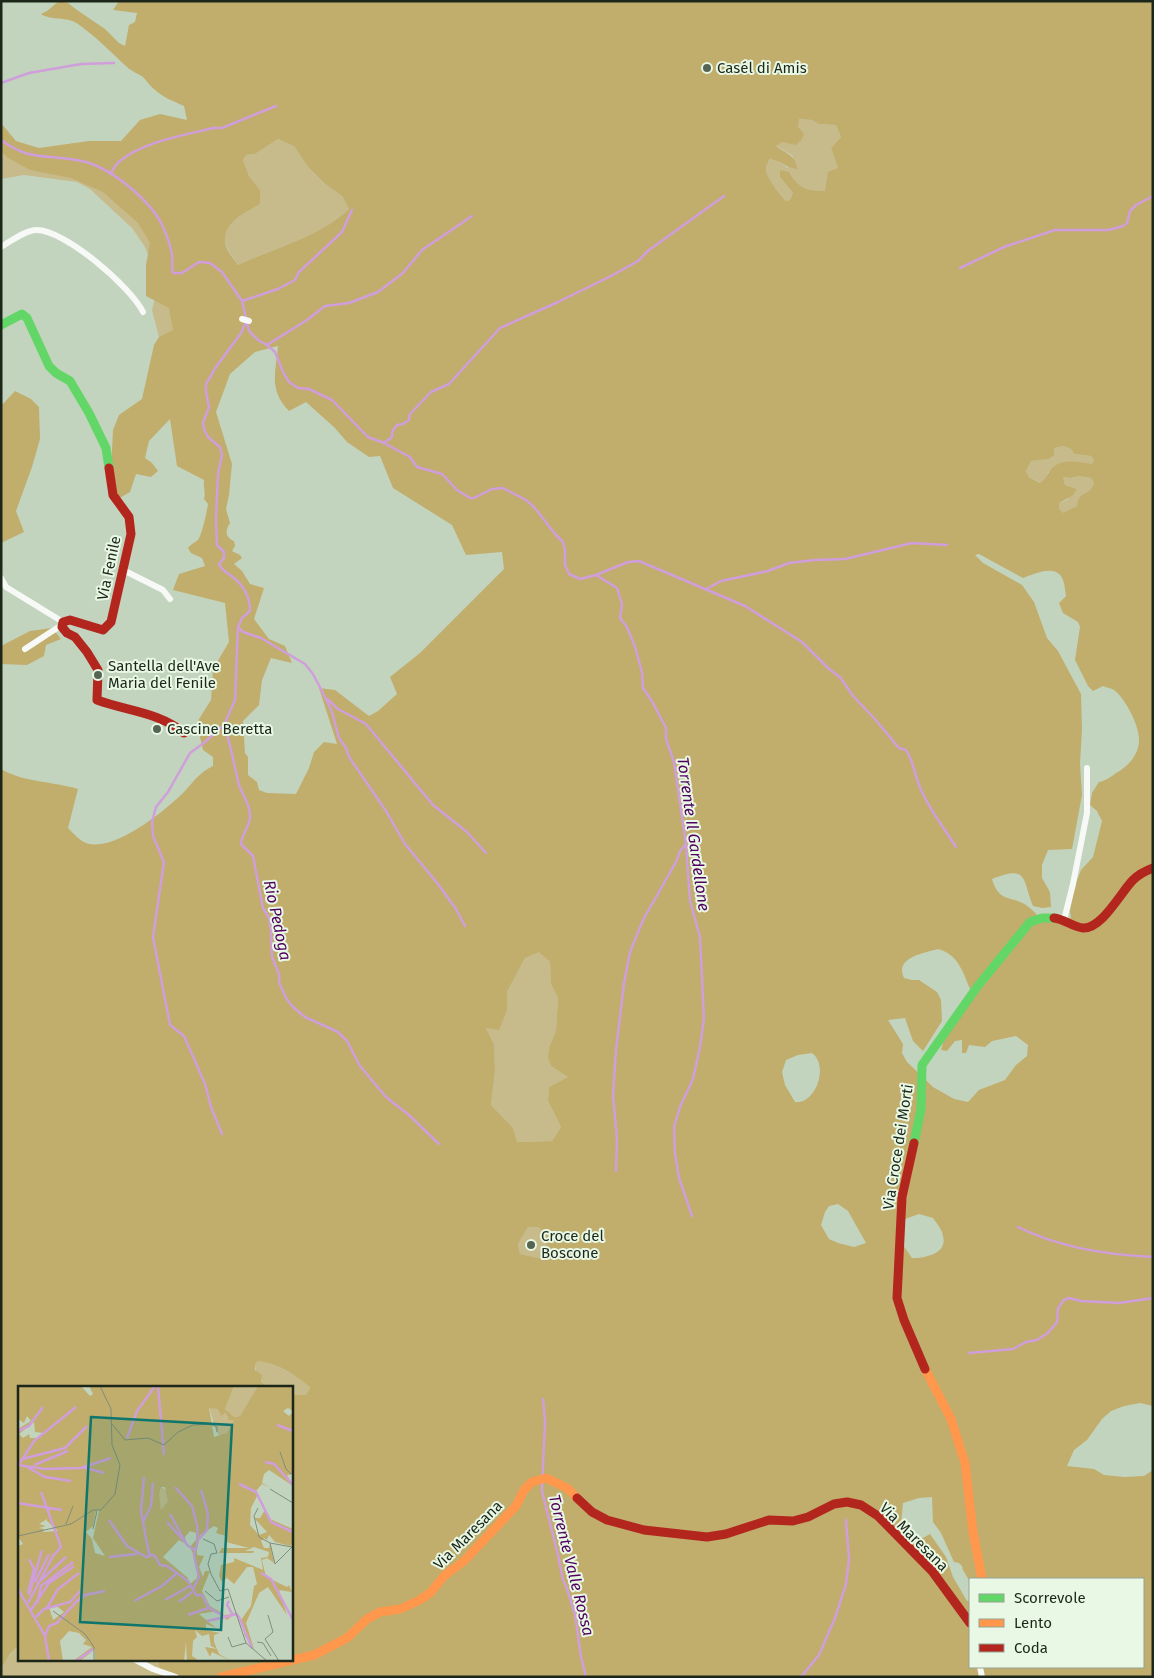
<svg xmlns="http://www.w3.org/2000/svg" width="1154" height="1678" viewBox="0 0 1154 1678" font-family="'Fira Sans',sans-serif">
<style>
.green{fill:#c8bb8b}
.forest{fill:#c1ad6c;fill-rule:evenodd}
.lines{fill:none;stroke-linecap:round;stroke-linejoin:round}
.stream{stroke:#d09edb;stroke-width:2.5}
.street{stroke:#f6f9f5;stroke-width:6}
.fast{stroke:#63d668;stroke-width:9}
.slow{stroke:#ff974d;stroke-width:9}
.jam{stroke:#b3261e;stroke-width:9}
.poi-dot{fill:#566453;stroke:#e8f8e5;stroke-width:2}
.labels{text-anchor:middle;stroke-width:4;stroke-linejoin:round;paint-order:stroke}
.poi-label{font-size:15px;fill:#1c2719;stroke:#e8f8e5;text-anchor:start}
.street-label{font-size:15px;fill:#1c2719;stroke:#e8f8e5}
.water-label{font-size:16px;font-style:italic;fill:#51015f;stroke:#e8f8e5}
.inset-river{fill:none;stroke:#d09edb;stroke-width:2.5}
.inset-road{fill:none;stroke:#808f7c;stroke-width:1}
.view{fill:#0f766e;fill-opacity:0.15;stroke:#0f766e;stroke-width:2.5}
.inset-edge{fill:none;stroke:#1c2719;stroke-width:2.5}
</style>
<rect width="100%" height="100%" fill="#c3d4be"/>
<path class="green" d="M798,119L812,120L819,124L836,125L841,137L831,148L838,168L825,191C806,191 799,188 789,172L780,177L793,193L790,200L786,201C780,195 767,178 766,170C766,166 768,162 771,159H775L788,168L793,156L776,146L798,127Z
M1,136L15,146L98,164L201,295L161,345L152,310L157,290L151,262L145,247L132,228L90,189L77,182L24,175L1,179Z
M278,139L294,146L308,167L324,183L342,196L349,209C319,237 275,248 238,265C234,258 228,252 226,244C219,224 246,212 260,204V190L249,176L243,160L246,155L255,154Z
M1064,446L1071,449L1074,454L1091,456L1094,460L1092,465L1048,472L1046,479L1041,483L1029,477L1026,471L1031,461L1049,459L1054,448Z
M1079,476L1091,478L1094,483C1089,498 1079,488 1077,506L1063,514L1059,509V503L1067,500L1077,489L1065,485L1063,477L1070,478Z
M539,951L550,962L551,984L558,998L556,1031L550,1045L551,1066L568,1077L549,1087L548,1101L561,1127L552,1141L517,1142L513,1128L491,1105L495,1071L494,1044L486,1028L507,1010V992L525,958Z
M528,1227H539L543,1231L549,1252L543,1259L520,1254L518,1244Z
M258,1361C279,1364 293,1374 310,1386L306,1395H291V1387H267C261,1381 256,1374 255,1365Z
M19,1645V1659H158L161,1677H1C1,1664 10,1654 19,1645Z"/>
<path class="forest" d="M59,1L68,3L77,10L105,29L119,43L125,46L129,25L135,22L137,13L113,10L119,1H1153V1406L1140,1403L1124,1406L1111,1411L1102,1419L1087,1440L1074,1450L1067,1466L1094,1469L1104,1475L1124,1477L1144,1476L1153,1470V1677H161L158,1659H291V1395H306L310,1387C294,1374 279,1364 258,1361L255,1365V1370L262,1375L261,1381L267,1387H19V1645L10,1654L1,1669V769C25,783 52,781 78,789L68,828C74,834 79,840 86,843C114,853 166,810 185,791C194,781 200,772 213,766V757L203,750L198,729L199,719L211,700L213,669L229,642L225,603L173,590L179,574L205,566L202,558L191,553L188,548C191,544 194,543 198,540C202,535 207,511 208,504L204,499C206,493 203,487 204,480L177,466L170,419L149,441L145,458L152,463L158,471L151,477L136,474L130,492L118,499L111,472L113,430L119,415L142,399L154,345L159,337L173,330L169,308L146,296V265L150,243L138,223L103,192L71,178L30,170L8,158L1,151V123L16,141L39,148L89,141H121L140,120L160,114L187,120L184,106C173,101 162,97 154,89C150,86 147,81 143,77C138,73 132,72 127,67C111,52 96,37 78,24C67,16 51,21 41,14L47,11ZM799,119L812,120L819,124L836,125L841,137L831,148L838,168L828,172L825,191C806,191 799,188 789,172L780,170V177L793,193L790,200L786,201C780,195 767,178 766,170C766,166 768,162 770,159C780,160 786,168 797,169C796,155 786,154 776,146L782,142L796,145L802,139L804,134L798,127ZM278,139L294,146L308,167L324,183L342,196L349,209C319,237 275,248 238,265C233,258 225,249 225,240C224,222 246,212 260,204V190L249,176L243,160L246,155L255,154ZM278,346C276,372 268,389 289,411L306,402L335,428L347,442L369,457L380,456L393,488L452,525L466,555L502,552L504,569L420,653L390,677L397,694L378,711L369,716L335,690L319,688L337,744L324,742L314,752L309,768L296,794L267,793L259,790L257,782L248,775V757L245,753L243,721L259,705L262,680L271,658L292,663L285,646L269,639L254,619L264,588L250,584L242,571L234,564L242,558L240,555L232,551L235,546L234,541C225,537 225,531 230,523L226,509L229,495L232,464L216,412L230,374L255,352ZM1064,446L1071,449L1074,454L1091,456L1094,460L1092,464C1078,462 1059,457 1050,471C1046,476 1046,479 1040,483L1029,477L1026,471L1031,461L1049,459L1054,455V448ZM1079,476L1091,478L1094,483C1089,498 1079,488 1077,506L1063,513L1059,509V503L1072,496L1077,489L1065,485L1063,477L1070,478ZM979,554L1023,578C1034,574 1057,563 1063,580C1065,585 1065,591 1066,596L1059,603L1063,613L1078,622L1080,627L1075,660L1088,686L1093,691L1103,686C1107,688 1111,688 1114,690C1125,698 1139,725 1139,739C1140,753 1128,767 1116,773C1111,777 1105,781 1099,782L1092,793L1090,805L1097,811L1102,821L1093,857L1081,870L1075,885L1070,911L1071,918L1052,919L1044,922C1038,916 1032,909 1026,905C1010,895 999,903 992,879C1028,865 1022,878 1033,906L1042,908L1051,907L1050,892L1042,878V865L1048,850L1072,849L1082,795L1080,764L1082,729L1081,694L1058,651L1047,638L1034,602L1022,585L983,563L975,555ZM938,949C960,955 963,974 972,993L944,1039L941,1050L947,1051L955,1041L962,1040V1053H966L969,1045L985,1047L992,1041L1016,1036L1028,1045L1027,1056L1016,1065L1005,1080L979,1090L968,1102L954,1099L933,1087L907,1062L902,1053L903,1044L888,1020L905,1018L913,1041L923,1051L942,1021L941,1000L937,992L919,980H912L904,978C894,957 925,953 938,949ZM539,952L550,962L551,984L558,998L556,1031L550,1045L548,1057L551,1066L568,1077L549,1087L548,1101L561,1127L552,1141L517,1142L513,1128L491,1105L495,1071L494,1044L486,1028L499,1030L507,1010V992L525,958ZM812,1053C827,1064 819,1094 803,1101C802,1102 796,1102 795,1102L785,1085L782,1072L786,1060L798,1055ZM838,1204L848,1211L866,1243L854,1247L838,1243L829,1239L821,1225L825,1212L829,1206ZM919,1214L933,1218C937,1224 942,1229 943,1236C948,1254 924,1258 912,1258L903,1245L905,1219ZM528,1227H539L542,1231L549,1252L543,1259L520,1254L518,1244ZM932,1497L933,1522L941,1533L954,1562L959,1563L962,1566L963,1570L970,1582V1579H1143V1667H970V1601H967L953,1577L946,1557L930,1534L921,1539L901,1524L903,1503L919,1498Z
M15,391L31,399L39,407L40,439L32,467L16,511L24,532L1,543V406Z
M52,628L61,639L46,645L44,656L27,665L1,664V646L30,631Z"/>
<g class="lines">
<path class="stream" d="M1,83L29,73L81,64L114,63
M1,140C27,159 40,155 69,159C76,160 85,161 92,164C117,173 154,204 164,229C167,237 171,246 172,255C173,261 171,267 173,273H182L199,262L210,263L222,272L242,301L249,331L258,340L267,345L275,352L283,372L289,382L298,388L309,389L332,400L368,437L384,443L410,457L417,467L442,474L457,490L470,498H474L492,489L503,488L526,500L534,507L556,535L563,542L565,550V565L569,574L580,579L596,575L617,588L622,604L620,618L627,627L635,647L642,672L643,688L653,703L666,728V739L674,762L686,844L690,901L700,937L704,1018L700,1047L693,1079L680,1107L674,1127L675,1153L679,1178L692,1216
M110,174C113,170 115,165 119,162C141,142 185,135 213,128H222L276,106
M960,268L1004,247L1055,230H1109L1123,226L1127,223L1130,211L1136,205L1153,196
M242,301L278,289L295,280L299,272L342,232L352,210
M246,322L241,333L216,367L206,384V392L209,407L203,423L204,429L208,437L220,447L222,455L218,474L216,519L217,545L224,552V558L219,564C222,572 229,573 234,578C245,587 250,597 250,611L242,618L238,627L235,700L224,725C231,745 234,765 239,785C243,796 251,806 250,818C249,827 242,834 241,844L253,856L263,908L269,918L271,930L272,957L279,974V982L286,998L292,1006L305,1017L338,1032L347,1041L360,1066L386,1097L409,1115L439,1144
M267,345L307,320L325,306L349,303L378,292L403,273L422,250L472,216
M384,443L392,437V432L397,425L403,424L409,420L410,414L431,392L449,384L500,328L558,302L611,276L638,261L649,250L724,196
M596,575L628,562L639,561L745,606L802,642L829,669L840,677L853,696L874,718L899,748L906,750C914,762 915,777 921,790C930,810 944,828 956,847
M708,588L721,581L768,571L789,563L815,560L845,559L912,543L947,545
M238,627L243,632L261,638L305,664L313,674L325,697L332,712L339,738L346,748L349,757L386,811L405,844L438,884L456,909L465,926
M327,699L338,709L366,724L433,805L467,832L486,853
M222,1134L211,1107L205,1084L184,1036L170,1025L153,937L164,862L153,836L152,822L156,807L168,792L190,753L205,742L224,725
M616,1171L617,1138L613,1096L616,1050L624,983L630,952L643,920L676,862L680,851L686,844
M1018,1227C1058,1247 1108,1255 1153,1257
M969,1353L1013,1349L1026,1342L1037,1340L1048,1333L1057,1322L1058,1308L1064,1300L1069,1298L1081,1301L1119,1303L1153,1298
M543,1399L545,1421L542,1491L558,1555L563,1580L566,1586L575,1614L581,1657L586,1677
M801,1677L819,1655L835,1618L846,1584L849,1559L846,1520"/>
<path class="street" d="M1,247C11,241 24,231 36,230C64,229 131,287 143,312
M242,319L249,321
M123,570L163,590L170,599
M1,578L6,587L63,622
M25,649L57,628L62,627
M1064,920L1073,884L1087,813V768
M134,1659L153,1669L176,1677
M980,1667L982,1677"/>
<path class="fast" d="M1,325L22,314L27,318L49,366L56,373L70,381L89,413L106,448L109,468
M914,1143L921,1109L922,1065L977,987L1030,922L1042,918H1054"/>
<path class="slow" d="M925,1369L951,1419L965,1463L973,1532L982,1579
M221,1677L314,1655L347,1638L367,1619L380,1612L400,1609L420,1600L431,1592L444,1576L464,1561L516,1506L524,1490L532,1482L546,1478L567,1488L577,1498"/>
<path class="jam" d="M109,468L113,495L129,517L131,534L111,622L103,630L70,620L63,622L62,627L67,633L75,637L87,652L98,670L97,700C127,711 159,712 184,733
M1054,918C1064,919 1073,927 1083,928C1102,929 1121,892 1133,880C1139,874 1145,871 1153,868
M914,1143L902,1197L897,1298L904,1320L925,1369
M577,1498L592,1512L607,1520L644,1530L707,1537L726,1534L769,1520L793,1521L808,1517L834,1504L847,1502L861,1505L878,1516L932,1571L970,1623"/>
</g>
<g class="poi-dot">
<circle cx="707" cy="68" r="5"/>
<circle cx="98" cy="675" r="5"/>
<circle cx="157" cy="729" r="5"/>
<circle cx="531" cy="1245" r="5"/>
</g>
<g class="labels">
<g class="poi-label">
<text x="717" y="73">Casél di Amis</text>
<text x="108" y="671">Santella dell'Ave<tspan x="108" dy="17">Maria del Fenile</tspan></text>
<text x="167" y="734">Cascine Beretta</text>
<text x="541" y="1241">Croce del<tspan x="541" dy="17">Boscone</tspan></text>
</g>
<g class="street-label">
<text transform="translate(109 568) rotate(-78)" y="5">Via Fenile</text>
<text transform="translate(898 1147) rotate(-81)" y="5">Via Croce dei Morti</text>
<text transform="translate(468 1535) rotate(-45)" y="5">Via Maresana</text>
<text transform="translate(914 1537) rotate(45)" y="5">Via Maresana</text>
</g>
<g class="water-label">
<text transform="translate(694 834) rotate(82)" y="6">Torrente Il Gardellone</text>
<text transform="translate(278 920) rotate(78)" y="6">Rio Pedoga</text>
<text transform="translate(572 1565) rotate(76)" y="6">Torrente Valle Rossa</text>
</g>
</g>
<g transform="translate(18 1386)">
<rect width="275" height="275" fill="#c3d4be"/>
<path d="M216,0H240L222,30L215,31L207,23ZM191,21L200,23L216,34L209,47L202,50L198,45ZM143,101L150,105V115L143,124L140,108Z" fill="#c8bb8b"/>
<path d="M0,0H63L72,10L75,8L71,0H216L207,23L216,31L222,30L240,0H275V25L270,22L265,25L271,30L275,26V88L269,89L275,100L251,84L246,88L244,97L253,102L244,98L238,105L252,133L275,143V157L272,160L257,156L251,149L249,154L246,152L243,155L246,162H251L252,158L256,177L249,172L244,174L248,191L269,201L271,199L274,206L261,204L269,229L250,201L241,207L228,237L236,263L227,250L223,234L233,220L236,200L239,198L235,181H229L216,198L209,192L204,196L201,190L203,179L216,176V172L245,184L243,172L250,171L251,166L236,161L227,165H236L235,167H201L204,162H231L208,156V150L198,147L200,142L196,140L182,149L179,164V169L186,170L181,181L185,191L187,185H192L184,205L192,220L207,229L216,228L209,234L199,225L181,228L198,242L188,238V244L202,247L196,249V256L201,268L213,275L194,266L192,271L187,261L199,263L193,260L191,248L184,250L177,244L179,251L175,255L174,270L179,273L175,275H169L168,256L166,275H77V263L62,275H55L74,261L65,258L68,254L61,247L51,245L42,255L45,275H0V160L5,158L0,151V43L13,35L9,30L6,37L0,33ZM191,22L200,23L203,30L207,27L211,32L209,34H216L209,47L196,51ZM16,36L17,46L25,47L20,52H12L11,48L5,52L1,48ZM147,101L150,115L143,124L141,108L143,101ZM239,110L247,124L242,132H236L249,146L241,149L232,139L233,122ZM81,124L75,152L87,170L77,167L74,153L68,146L75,140L78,125ZM29,133V135L40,145L25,146L26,143L21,142L28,140L21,138ZM172,145L178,147V154L172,161L179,177V192L171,199L170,192L145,171L161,154L168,158L167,151ZM31,221H40L46,226L35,234Z" fill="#c1ad6c" fill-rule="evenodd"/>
<path class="inset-river" d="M140,0L146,69M259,39L275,45M0,45L11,40L25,21M109,52L119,25L137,0M4,73L47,62L69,40M247,76L256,78L275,99M1,78L16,55L58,21M0,79L27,83L63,82L93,72M16,79L50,65M9,81L27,91L53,95M64,81L86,87M126,91L123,125L131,168L137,170L142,179L149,180L170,195L178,209H184L191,222L208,231L218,228L221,231L234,262M221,98L238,106L253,136L275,146M157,101L174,120L179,139L180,154L176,169L181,191L175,203M0,117L44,124M152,128L169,159L178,165M91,134L109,160L128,171L133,170M125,136L133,120L135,97M149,136L167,156M181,153L189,144L190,128L183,104M91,171L119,168M243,187L253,193L275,234M17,196L31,168M19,198L48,171M0,203L27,250L31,275M10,207L16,183L11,173M11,209L24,164M147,214L172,200M116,215L144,200L158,188M211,215L209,219L215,229M161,216L174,206M10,217L35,170L43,161L23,106M19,218L23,200L55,176M29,222L40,203L61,187M13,224L31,197L56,180M170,229L190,222M18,231L26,223L52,216L62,205M189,235L208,231M27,250L31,240L39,237L58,216L67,209L87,205M58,275L75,263"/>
<path class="inset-road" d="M94,38L107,54L130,52L146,59L160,46L175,39L192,38L199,41V46M262,66L268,83L273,88L275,86M252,103L275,117M240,122L236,130L241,151L252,157L257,178L274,161M48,138L55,120M75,143L79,125M0,150L53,138L75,124H83L97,108L102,79L94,59L93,23L82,0M185,153L196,158L199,167L193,168L190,178L193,188L202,205L210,203L228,257L249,275M252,157L274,161M187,205L199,215L211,211M35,225L67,248L76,261V275M250,229L255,246L247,253L261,275M210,251L214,261L228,257M239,256L245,257L253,270"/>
<path class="view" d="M73,31L214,39L203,244L62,236Z"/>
<rect width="275" height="275" class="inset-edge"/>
</g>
<rect width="1154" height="1678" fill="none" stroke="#1c2719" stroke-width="5"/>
<rect x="969" y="1578" width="175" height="90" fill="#e8f8e5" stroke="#96a493"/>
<rect x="979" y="1594" width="25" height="8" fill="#63d668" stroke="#96a493"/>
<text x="1014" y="1603" font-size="15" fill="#1c2719">Scorrevole</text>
<rect x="979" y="1619" width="25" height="8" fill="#ff974d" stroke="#96a493"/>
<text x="1014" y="1628" font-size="15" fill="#1c2719">Lento</text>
<rect x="979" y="1644" width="25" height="8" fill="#b3261e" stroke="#96a493"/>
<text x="1014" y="1653" font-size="15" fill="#1c2719">Coda</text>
</svg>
